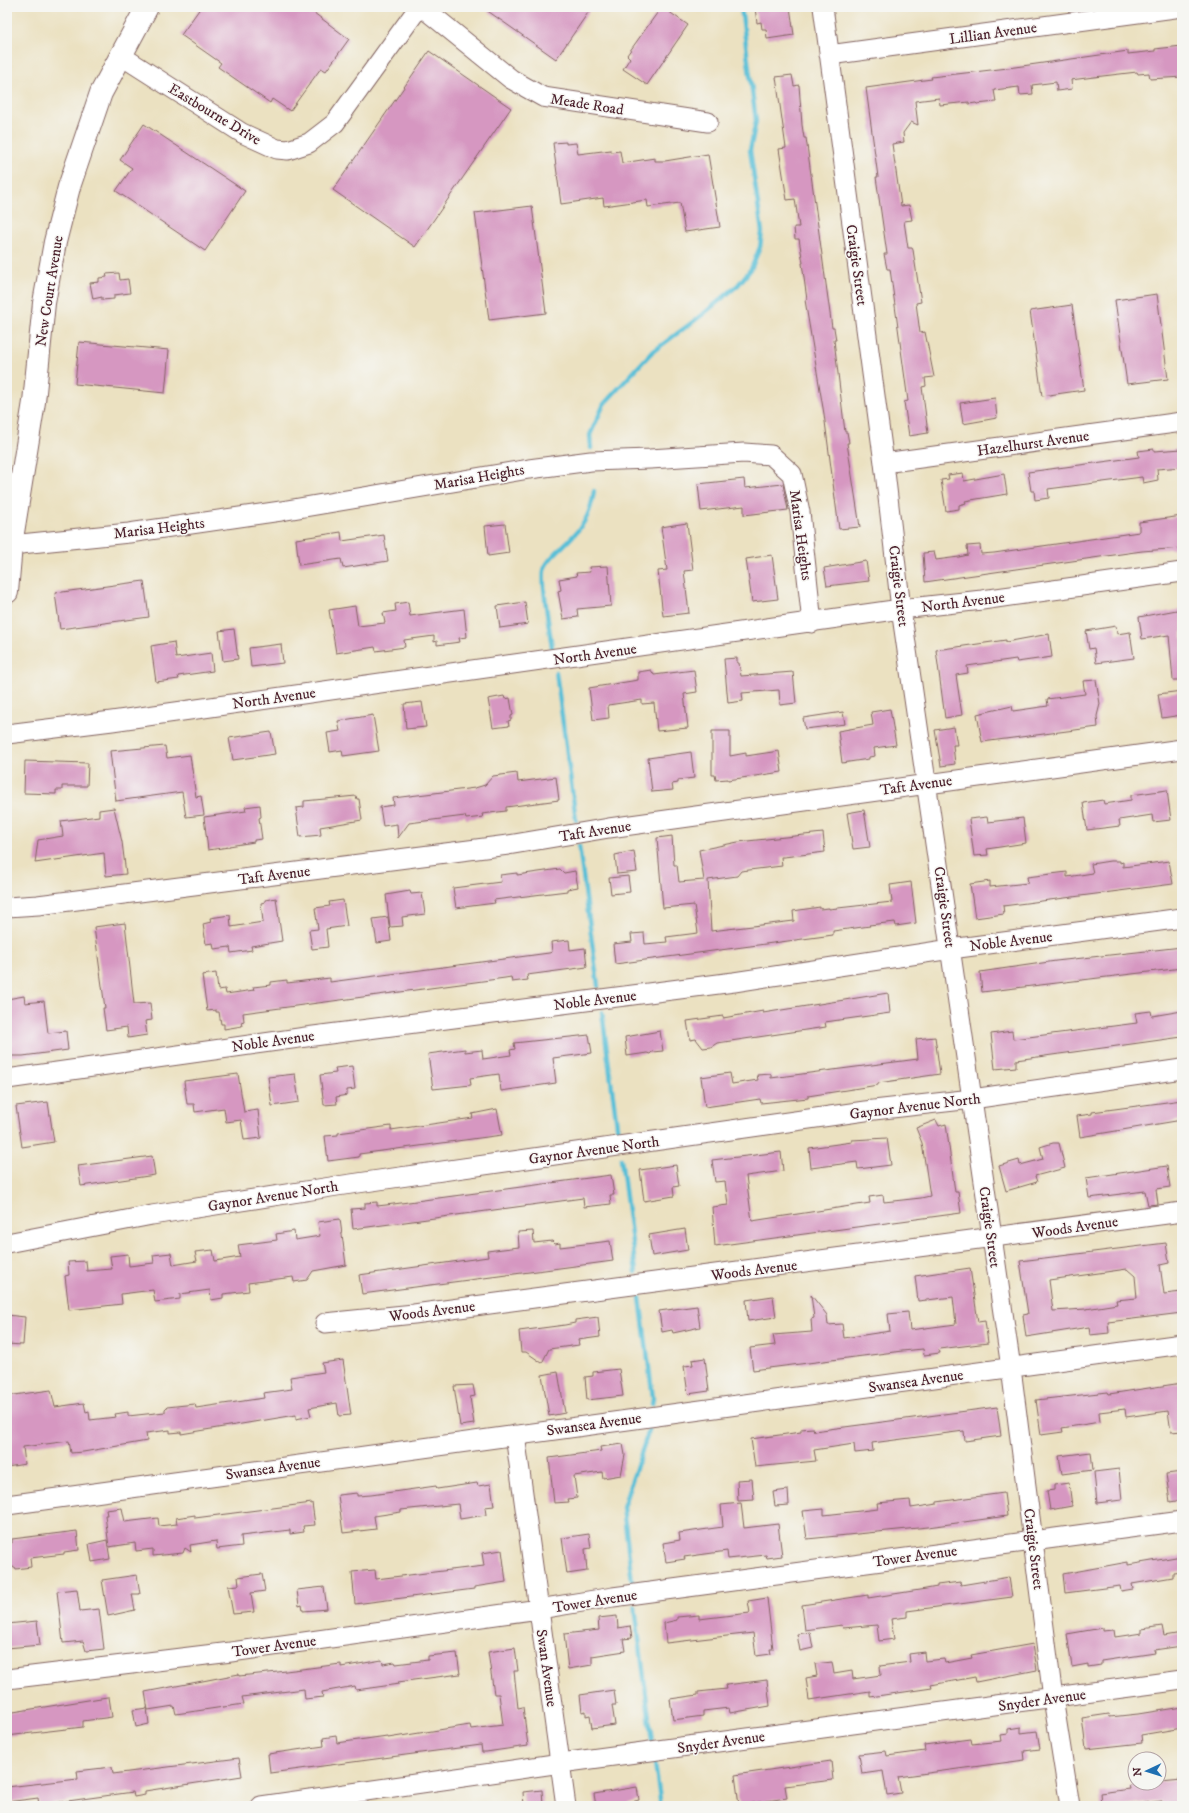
<svg xmlns="http://www.w3.org/2000/svg" width="1189" height="1813" viewBox="0 0 1189 1813" font-family="'IM FELL DW Pica',serif">
<style>
.lines{fill:none;stroke-linecap:round;stroke-linejoin:round}
.stream{stroke:#59bfd7;stroke-width:4.5}
.building{fill:#d697c1;fill-rule:evenodd}
.minor-casing{stroke:#826360;stroke-width:21}
.major-casing{stroke:#826360;stroke-width:24}
.minor{stroke:#fff;stroke-width:19}
.major{stroke:#fff;stroke-width:22}
.labels{text-anchor:middle;stroke-width:3;stroke-linejoin:round;paint-order:stroke}
.street-label{font-size:15px;fill:#4a1f2b;stroke:#f6f6f2}
</style>
<rect width="100%" height="100%" fill="#f6f6f2"/>
<filter id="ink" filterUnits="userSpaceOnUse"><feTurbulence type="fractalNoise" baseFrequency=".025" numOctaves="2"/><feDisplacementMap in="SourceGraphic" scale="8" xChannelSelector="R" yChannelSelector="G"/><feConvolveMatrix kernelMatrix="1 2 1 2 8 2 1 2 1" color-interpolation-filters="sRGB"/></filter>
<filter id="wash" filterUnits="userSpaceOnUse"><feTurbulence type="fractalNoise" baseFrequency=".012" numOctaves="4" result="noise"/><feDisplacementMap in="SourceGraphic" scale="16" xChannelSelector="R" yChannelSelector="G"/><feGaussianBlur stdDeviation="0.9" result="paint"/><feColorMatrix in="noise" values="0 0 0 0 0 0 0 0 0 0 0 0 0 0 0 0 0 1.4 0 .05"/><feComposite in="paint" operator="in"/></filter>
<g filter="url(#wash)">
<rect width="100%" height="100%" fill="#ebe1c1"/>
<g class="lines">
<path class="stream" d="M591,448L590,435L604,404L651,353L702,315L738,285L751,269L760,247L762,232L750,150L756,121L741,7
M552,647C550,632 540,577 545,567C549,559 555,554 561,548C581,529 590,519 594,491
M556,672L576,820
M579,846L598,986
M602,1012L618,1134
M621,1159L636,1272
M640,1298L653,1398L652,1404
M632,1581L623,1507L649,1430
M635,1607L652,1741
M655,1764L661,1806"/>
</g>
<g id="blocks">
<path class="building" d="M201,7H306L349,39L326,71L321,68L290,111L272,99L270,103L218,67L221,63L181,35Z
M482,7H592L556,59Z
M765,7H790L794,35L767,39L766,29H762L761,22L757,23L755,8Z
M660,9L664,11L665,9L688,25L647,85L623,69L630,58L627,55Z
M1182,46V77L1150,79L1149,73L1138,74L1137,72L1094,77L1071,80L1072,89L1057,91L1056,82L1032,85L1033,94L1020,95L1019,87L994,90L996,102L977,104L976,103L969,104V102L940,105L939,98L915,101L918,125L911,122L903,133L904,142L892,144L901,206L909,205L912,220L904,221L908,248H912L913,250L921,302L916,303L920,333L925,332L934,377L925,378L926,386L922,387L928,433L909,436L904,402L908,401L890,269H887L884,254H887L876,177H878L866,88L924,80L932,79L931,77L1008,68L1128,51V54L1155,51V49Z
M429,51L511,108L415,247L333,190Z
M792,75L794,86L799,85L802,125L804,138H806L832,328H834L836,340H834L845,432H847L849,443H847L860,527L839,529L824,414L805,300H807L802,263H803L799,239H795L794,227H799L795,199L787,200L779,149L786,148L776,77Z
M144,124L245,191L205,251L116,191L132,168L120,160Z
M566,142V144L576,143L578,154L611,150V152L620,151L622,163L655,158V161H665L708,154L720,227L685,232L680,203L648,207L647,200L604,206L603,198L561,204L553,143Z
M532,206L546,313L489,320L475,213Z
M119,273L120,280L128,279L130,293L114,295V299L102,300V297L93,299L90,283L99,282V278L107,277L106,274Z
M1157,294L1168,379L1127,384L1115,300Z
M1072,305L1084,390L1042,396L1030,311Z
M79,342L169,350L165,393L75,384Z
M995,398L997,418L963,424L960,403Z
M1154,449V451L1182,449V467L1157,469L1158,480L1143,483L1142,477L1048,489L1049,498L1035,500L1034,491H1031L1028,472L1139,457L1138,451Z
M963,473L964,481L1004,474L1007,494L965,501L966,503L959,505V509L946,511L941,480L949,479L948,475Z
M744,479L745,488L783,484L788,510L744,515V506L701,511L698,484Z
M1182,516V548L1142,551L925,582L923,553L934,552L936,560L959,557L968,555L967,546L980,545L981,554L994,553L1139,532V522Z
M687,523L693,570L684,571L689,613L663,616L658,571L667,570L661,527Z
M505,524L509,553L488,556L485,526Z
M341,532L342,541L384,535L388,561L343,568L341,559L299,565L296,539Z
M772,555L778,599L752,602L746,559Z
M866,561L869,581L827,586L824,568Z
M608,566L611,606L577,609L578,617L563,619L558,591L561,590L559,579L577,576L576,573L590,572L589,567Z
M144,581L149,617L60,629L55,593Z
M408,602L410,616L464,609L467,637L459,638L460,642L437,645V641L434,642V636L404,640L405,647L376,651L375,647L336,653L329,610L355,606L358,626L385,623L383,613L396,611L395,604Z
M525,602L528,624L500,628L497,606Z
M1182,609V680H1173L1169,635L1142,639L1139,617Z
M1116,626L1117,634L1130,632L1134,658L1096,663L1094,648L1089,649L1086,631Z
M234,629L238,659L223,661L219,631Z
M1049,634L1052,657L1017,662L1016,659L967,666L968,673L956,675L962,715L945,718L936,650L1006,640V642Z
M174,642L176,658L211,653L213,671L178,676L179,679L156,682L151,646Z
M281,644L283,663L251,667L249,648Z
M737,658V663H739L741,676L793,672L796,703L780,705L779,690L742,693L743,701L728,703L724,659Z
M651,670L654,675L694,670L697,692L684,694L688,728L657,731L654,703L642,704V700L608,705L609,718L593,720L589,688L638,680V672Z
M1096,680L1100,704L1097,716L1098,727L982,742L977,714L1012,706L1013,711L1048,706L1047,699L1085,694L1083,681Z
M1182,691V715L1162,718L1158,694Z
M504,696L505,699L510,698L513,715L511,716V720L508,721L509,726L493,728L488,699Z
M422,702L426,727L406,729L404,704Z
M890,709L896,745L874,748L875,756L869,757V759L842,763L838,731L873,725L871,712Z
M843,712L845,724L805,729L803,718Z
M373,715L379,751L343,756L342,750L330,752L327,733L340,731L338,721Z
M954,727L957,745H953L955,764L941,766L935,730Z
M712,731H730V756L746,753V756L779,751L782,772L728,780V779L716,780L715,775H712Z
M271,732L275,754L233,760L229,738Z
M165,746L167,758L190,755L196,797L201,796L204,815L186,817L182,792L116,801L110,751Z
M691,752L694,778L678,780V783L672,784L673,790L652,792L648,758Z
M25,761L88,763L87,786H62V790H56V794L24,793Z
M517,773L518,782L556,777L559,800L506,807V811L482,814L483,817L466,819L465,816L409,823L398,838L397,824L383,826L380,807L394,805L393,798L475,788L485,785L493,776Z
M1167,790L1171,820L1153,822L1152,815L1119,820L1120,826L1087,830L1083,803L1103,800L1104,804L1131,800V795Z
M356,796L357,799H359L362,820L320,827L321,835L300,837L296,808L304,807V801Z
M260,805L261,817L259,818L262,839L254,840V842L229,846V847L208,850L204,817L246,811L245,807Z
M114,808L122,842L126,874L106,876L104,853L35,863L38,840L63,836L61,821L99,816V810Z
M864,810L870,847L853,849L847,813Z
M987,817L988,822L1023,818L1026,843L987,849L988,855L974,856L969,819Z
M823,833L825,852L784,857H781L782,866L741,871L737,876L708,880L711,931L794,921L793,911L820,907V909L829,908V909L892,902L890,885L911,882L916,923L896,926L895,922L869,925L870,926L833,931V935L615,964L613,944L632,942L631,934L644,933L645,944L667,942L666,937L698,933L694,905L663,908L657,838L672,836L674,865H677L679,882L704,880L699,850L738,842Z
M634,851L637,872L617,874L615,855Z
M1110,861H1120V863L1123,862V867L1169,861L1173,884L1003,906L1004,914L975,918L970,884L990,881V887L1028,883L1027,877L1067,872V877L1093,873L1091,864Z
M560,869L564,873L575,871L578,887L567,889V891L494,900L495,903L456,908L453,888L501,882L500,875L517,873V875Z
M628,876L630,892L611,894L609,878Z
M410,891L411,894L422,893L425,914L402,917L403,926L390,927L386,895Z
M276,898L282,941L251,946L252,950L231,953L230,947L214,949L213,943L206,944L203,924L211,922L210,918L230,915L231,927L263,922L261,903L265,902V900Z
M343,900L347,926L326,929L328,947L312,949L309,930L318,929L315,908L330,906L329,902Z
M388,917L391,941L377,943L373,919Z
M125,923L134,1004L150,1003L152,1020L145,1021L147,1035L128,1038L127,1027L106,1030L103,1008H105L94,927Z
M569,940L570,950L585,948L587,967L527,975L528,980L512,982L511,977L505,978L243,1013L244,1021L241,1022L242,1026L224,1029V1024H221L219,1012H216V1010L207,1011L202,975L216,973L218,990L225,989L226,994L254,990L253,987L271,985V982L287,980V983L330,978V982L549,953L552,952L551,942Z
M1182,947V968L982,992L980,972L1056,961Z
M888,993L890,1013L825,1022L826,1027L717,1043L711,1047L703,1048L696,1039L690,1040L687,1021L723,1016V1018L763,1011V1013Z
M24,996L25,1003L44,1001L48,1033L66,1031L68,1050L23,1056H7V999Z
M1151,1011L1152,1016L1182,1011V1037L1016,1060V1067L995,1069L991,1034L1012,1031L1013,1039L1137,1023L1135,1013Z
M660,1031L663,1051L652,1052L650,1054L647,1053L627,1056L625,1037Z
M589,1035L592,1053L553,1058L556,1083L501,1091L499,1074L470,1078L471,1085L433,1089L428,1054L465,1049V1052L482,1050L483,1059L511,1055L510,1050L515,1049L514,1043Z
M935,1037L940,1074L878,1083V1085L808,1096V1098L761,1103L760,1099L705,1107L701,1077L730,1073L732,1084L758,1080L757,1075L771,1074V1078L918,1059L916,1039Z
M352,1066L355,1089L347,1090V1095L336,1097L337,1104L324,1105L320,1075L336,1073L335,1068Z
M238,1074L244,1112L258,1110L261,1138L244,1140L241,1120L226,1122L224,1108L195,1112L194,1104H187L184,1081Z
M295,1074L299,1102L272,1106L268,1077Z
M1182,1100V1120L1080,1137L1077,1116L1092,1114V1112Z
M48,1102L54,1142L22,1147L16,1106Z
M497,1109L502,1135L374,1152L359,1154V1157L328,1161L325,1136L338,1135V1133L391,1126V1130L473,1118L472,1114Z
M936,1120L939,1126L946,1124L955,1192H958L961,1213L715,1246L712,1207L728,1205L725,1181L715,1182L712,1160L781,1152L783,1171L746,1176L752,1221L870,1203L869,1197L883,1195L884,1202L921,1198L930,1196L922,1143L916,1128Z
M887,1138L891,1165L858,1169L857,1162L811,1168L809,1148L852,1142V1140Z
M1053,1143H1059L1065,1168L1035,1176L1037,1182L1006,1191L999,1166L1019,1160L1020,1165L1043,1159L1040,1147Z
M152,1156L155,1175L81,1186L78,1166Z
M676,1165L679,1186L673,1187L674,1196L644,1201L640,1170Z
M1167,1166L1170,1187L1156,1189L1158,1204L1148,1205L1145,1191L1089,1198L1086,1178Z
M611,1175L614,1195H610L611,1204L584,1207L583,1198L353,1229L351,1209L365,1208V1203L377,1202V1206L386,1205Z
M340,1219L346,1265L313,1271L307,1280L294,1282L293,1277L248,1283L249,1291L223,1294V1298L211,1300L210,1290L180,1294V1299L155,1302L153,1290L121,1294L122,1304L69,1310L65,1276L69,1275L68,1262L86,1261L87,1271L112,1269L110,1256L128,1254L129,1266L154,1263L153,1255L171,1253L173,1265L197,1261L195,1252L213,1250L215,1261L240,1257L238,1245L277,1240L276,1234L294,1231L295,1240L320,1236L318,1222Z
M685,1229L688,1250L652,1256L649,1235Z
M533,1231L534,1243L552,1241L555,1244L560,1243V1247L610,1241L613,1261L362,1294L359,1275L488,1257L487,1251L519,1247L518,1232Z
M1166,1243L1169,1263L1160,1265L1164,1294L1182,1292V1313L1108,1322L1109,1333L1090,1335L1089,1327L1026,1337L1023,1315L1028,1314L1020,1261ZM1127,1269L1135,1276L1137,1298L1116,1300L1117,1304L1086,1309L1053,1311L1049,1280Z
M970,1268L978,1322L985,1321L988,1343L939,1349L940,1353L924,1355L923,1349L902,1351L753,1370L750,1348L775,1345L773,1335L812,1332L811,1319L814,1318L811,1295L827,1315L828,1325L842,1324L844,1338L890,1331L888,1314L908,1312L910,1330L956,1324L953,1297L918,1301L915,1276Z
M773,1296L776,1317L748,1321L746,1300Z
M697,1306L700,1327L673,1333L672,1330L662,1332L659,1311Z
M7,1315L25,1317L23,1345L7,1344Z
M598,1317L600,1337L578,1340L579,1345L549,1349L542,1363L526,1352H521L519,1331L565,1325L575,1323V1320Z
M705,1358L709,1391L688,1394L684,1366L693,1365L692,1360Z
M343,1360L351,1415L339,1416L337,1403L309,1408L311,1416L296,1419V1415L181,1434V1432L170,1433V1430L146,1433L147,1441L83,1452L71,1453L69,1441L23,1447L25,1464L7,1467V1396L51,1390L55,1407L84,1403L86,1412L89,1411L90,1420L116,1417L115,1414L128,1412V1416L165,1412V1409L167,1407L195,1404L196,1408L264,1398L263,1393L292,1389L290,1377L324,1372L322,1363Z
M619,1369L623,1396L587,1400L585,1377L593,1376V1372Z
M558,1372L565,1413L549,1416L542,1375Z
M1182,1383V1431L1171,1432L1168,1411L1126,1417L1125,1409L1099,1412L1100,1422L1062,1428L1063,1432L1041,1435L1036,1400L1108,1392L1109,1394Z
M473,1385L475,1396L470,1397L474,1424L460,1426L454,1386Z
M997,1407L1001,1436L965,1441L964,1431L872,1443L873,1451L855,1453L854,1444L814,1450L816,1461L755,1467L751,1439L801,1432V1429L813,1428L814,1431Z
M623,1444L625,1455L621,1475L603,1478L602,1472L574,1476L577,1498L568,1499L569,1502L554,1503L549,1458L601,1451L600,1447Z
M1091,1452L1093,1470L1062,1474L1059,1456Z
M1119,1469L1122,1500L1097,1503L1094,1472Z
M1182,1472V1500L1170,1502L1166,1474Z
M752,1479L754,1500L738,1501L737,1480Z
M477,1483L478,1486L491,1484L494,1506L485,1507L486,1515L460,1519L458,1504L401,1510V1512L374,1516L376,1529L343,1533L338,1495L357,1493V1496L371,1495L436,1486L437,1489Z
M1069,1483L1072,1506L1050,1510L1047,1491L1054,1490V1485Z
M788,1490L789,1505L775,1506L773,1492Z
M1004,1493L1007,1516L928,1527L807,1539L803,1511L824,1509V1515L878,1509L877,1503L910,1500L911,1508L937,1504V1502Z
M312,1503L315,1525L303,1526L304,1532L290,1534V1530L241,1536L242,1546L217,1549L216,1541L190,1545L191,1552L185,1548L183,1553L153,1556V1549L136,1551L135,1543L109,1547L105,1515H107L106,1510L122,1508L125,1522L158,1518L159,1526L177,1524L176,1518L195,1515V1518Z
M741,1503L744,1528L778,1524L782,1556L767,1558L766,1555L728,1559L727,1551L684,1557L685,1559L666,1562L663,1543L680,1540L679,1533L723,1527L721,1505Z
M77,1531L79,1550L64,1552V1554L30,1558L31,1567L16,1569L15,1567L7,1568V1544L12,1543V1539Z
M589,1534L591,1548L585,1549L587,1571L567,1574L562,1538Z
M107,1540L110,1559L92,1562L89,1544Z
M502,1550L506,1582L474,1587V1589L355,1604L352,1572L375,1570L376,1579L484,1566L482,1553Z
M1182,1556V1572L1173,1573V1577L1132,1584L1133,1589L1121,1591L1120,1586L1065,1593L1063,1574L1128,1562V1565Z
M262,1574L265,1591L251,1593L254,1612L233,1614L228,1586L239,1585L238,1577Z
M137,1575L140,1594H132L135,1610L108,1616L102,1580Z
M1009,1577L1012,1597L907,1611V1617L891,1619L894,1639L879,1641L877,1625L843,1628L842,1625L805,1630L802,1605L868,1595V1598L926,1589L937,1587V1585L960,1582L961,1585Z
M324,1587L327,1609L303,1611L302,1605L299,1606L297,1590Z
M77,1589L80,1611L99,1609L104,1649L86,1651L83,1641L63,1643L57,1591Z
M767,1598L773,1649H770L771,1654L756,1656L753,1633L666,1643L664,1623L677,1620V1617L699,1615V1619L750,1613L748,1601Z
M617,1616L618,1628L630,1626L632,1638L623,1639L625,1651L592,1656V1665L568,1669L564,1634L599,1630L598,1618Z
M37,1621L40,1645L7,1648V1624Z
M1162,1626L1164,1636L1182,1633V1646L1154,1650L1155,1653L1101,1661V1665L1088,1667V1664L1072,1667L1067,1634L1102,1628V1631L1114,1630L1115,1637L1142,1633V1629Z
M810,1632L813,1648L800,1651L797,1634Z
M1033,1644L1037,1670L976,1682L975,1677L931,1685L932,1688L870,1697V1691L809,1700L806,1678L817,1676L815,1664L832,1662L834,1674L852,1671L853,1679L881,1675L880,1666L910,1662L909,1654L924,1652L925,1661L944,1659L945,1663L972,1658L971,1655Z
M515,1648L518,1671H514L518,1708L523,1707L528,1746L486,1752H482L481,1745L270,1773L268,1754L324,1746L323,1738L336,1736L337,1743L387,1736L388,1738L470,1725L471,1729L503,1725L499,1694H494L488,1652Z
M457,1653L460,1674L398,1682L399,1684L356,1690L355,1686L322,1692L323,1697L305,1699L304,1689L242,1697L244,1704L176,1714L174,1706L148,1710L145,1692L239,1674V1676L278,1672L341,1664V1667L382,1660L383,1664L395,1662L396,1664L428,1660V1656Z
M767,1680L770,1706L730,1713L729,1708L703,1711V1716L673,1720L670,1699L698,1695V1692L727,1689L726,1685Z
M614,1690L616,1705H612L615,1725L592,1728L590,1715L586,1716V1711L582,1712L580,1695Z
M107,1697H109L112,1717L83,1721V1727L7,1736V1713Z
M1182,1707V1728L1141,1735L1142,1743L1086,1749L1082,1718L1109,1714L1110,1717L1138,1714Z
M147,1708L149,1724L136,1727L133,1710Z
M1021,1727V1733L1037,1731L1040,1749L1024,1751L1025,1760L898,1777L901,1793L887,1795L883,1771L862,1774L859,1754L886,1751L887,1756L925,1751L924,1745L971,1739L972,1744L1002,1741L1001,1735L1008,1734V1729Z
M239,1758L242,1776L145,1791V1795L134,1797L133,1792L39,1805L38,1798L7,1802V1787L78,1779L77,1771L112,1767L113,1774Z
M831,1761L833,1780L785,1786L787,1798L739,1805L735,1775Z
M1182,1780L1181,1803L1162,1806V1801L1125,1806H1101L1100,1793L1130,1789L1129,1785Z
M637,1787L639,1800L631,1802L624,1806H596L594,1794Z
M542,1790L543,1806H524L523,1792Z"/>
</g>
</g>
<g filter="url(#ink)">
<use href="#blocks" fill-opacity="0" stroke="#826360" stroke-width="1"/>
<g class="lines">
<defs>
<path id="minor" d="M422,7L511,79L543,97L708,122
M823,7L884,463L901,609L1011,1368L1053,1698L1070,1806
M120,55L242,133L277,149L288,150L309,143L335,123L419,7
M829,55L1182,7
M884,463L1182,422
M11,545L129,533L281,511L529,469L591,461L650,459L744,453L771,455L792,474L800,512L812,623
M7,734L112,721L901,609L982,600L1182,572
M7,907L38,905L508,845L609,828L1182,749
M7,1079L306,1037L734,982L951,949L1182,918
M7,1243L152,1215L337,1186L865,1111L972,1099L1182,1069
M325,1323L414,1314L1182,1212
M515,1435L566,1806
M7,1505L1182,1344
M7,1679L231,1652L539,1609L613,1597L1182,1521
M261,1806L561,1763L1182,1680"/>
<path id="major" d="M7,592L11,545L34,402L44,303L55,242L69,187L101,93L147,7"/>
</defs>
<use href="#minor" class="minor-casing"/>
<use href="#major" class="major-casing"/>
<use href="#minor" class="minor"/>
<use href="#major" class="major"/>
</g>
</g>
<g class="labels">
<g class="street-label">
<text transform="translate(993 33) rotate(-8)" y="5">Lillian Avenue</text>
<text transform="translate(587 104) rotate(9)" y="5">Meade Road</text>
<text transform="translate(215 114) rotate(31)" y="5">Eastbourne Drive</text>
<text transform="translate(857 265) rotate(82)" y="5">Craigie Street</text>
<text transform="translate(49 291) rotate(-81)" y="5">New Court Avenue</text>
<text transform="translate(1033 443) rotate(-8)" y="5">Hazelhurst Avenue</text>
<text transform="translate(479 477) rotate(-10)" y="5">Marisa Heights</text>
<text transform="translate(159 528) rotate(-7)" y="5">Marisa Heights</text>
<text transform="translate(801 535) rotate(82)" y="5">Marisa Heights</text>
<text transform="translate(899 586) rotate(83)" y="5">Craigie Street</text>
<text transform="translate(963 602) rotate(-7)" y="5">North Avenue</text>
<text transform="translate(595 654) rotate(-8)" y="5">North Avenue</text>
<text transform="translate(274 698) rotate(-8)" y="5">North Avenue</text>
<text transform="translate(916 785) rotate(-8)" y="5">Taft Avenue</text>
<text transform="translate(595 831) rotate(-9)" y="5">Taft Avenue</text>
<text transform="translate(274 875) rotate(-7)" y="5">Taft Avenue</text>
<text transform="translate(945 907) rotate(82)" y="5">Craigie Street</text>
<text transform="translate(1011 941) rotate(-7)" y="5">Noble Avenue</text>
<text transform="translate(595 1000) rotate(-7)" y="5">Noble Avenue</text>
<text transform="translate(273 1041) rotate(-8)" y="5">Noble Avenue</text>
<text transform="translate(915 1106) rotate(-7)" y="5">Gaynor Avenue North</text>
<text transform="translate(594 1150) rotate(-8)" y="5">Gaynor Avenue North</text>
<text transform="translate(273 1196) rotate(-9)" y="5">Gaynor Avenue North</text>
<text transform="translate(990 1227) rotate(82)" y="5">Craigie Street</text>
<text transform="translate(1075 1227) rotate(-8)" y="5">Woods Avenue</text>
<text transform="translate(754 1270) rotate(-7)" y="5">Woods Avenue</text>
<text transform="translate(432 1311) rotate(-7)" y="5">Woods Avenue</text>
<text transform="translate(916 1381) rotate(-8)" y="5">Swansea Avenue</text>
<text transform="translate(594 1424) rotate(-8)" y="5">Swansea Avenue</text>
<text transform="translate(273 1468) rotate(-8)" y="5">Swansea Avenue</text>
<text transform="translate(1034 1549) rotate(83)" y="5">Craigie Street</text>
<text transform="translate(915 1556) rotate(-8)" y="5">Tower Avenue</text>
<text transform="translate(595 1601) rotate(-9)" y="5">Tower Avenue</text>
<text transform="translate(274 1646) rotate(-8)" y="5">Tower Avenue</text>
<text transform="translate(547 1668) rotate(82)" y="5">Swan Avenue</text>
<text transform="translate(1042 1700) rotate(-8)" y="5">Snyder Avenue</text>
<text transform="translate(721 1742) rotate(-8)" y="5">Snyder Avenue</text>
</g>
</g>
<rect width="1189" height="1813" fill="none" stroke="#f6f6f2" stroke-width="24"/>
<g transform="translate(1147 1771) rotate(266)"><circle r="19" fill="#f6f6f2" stroke="#b1a0a2"/>
<path d="M0-3L7 15L0 10L-7 15Z" fill="#1f6fb2"/>
<text y="-6" font-size="11" font-weight="bold" text-anchor="middle" fill="#4a1f2b">N</text>
</g>
</svg>
